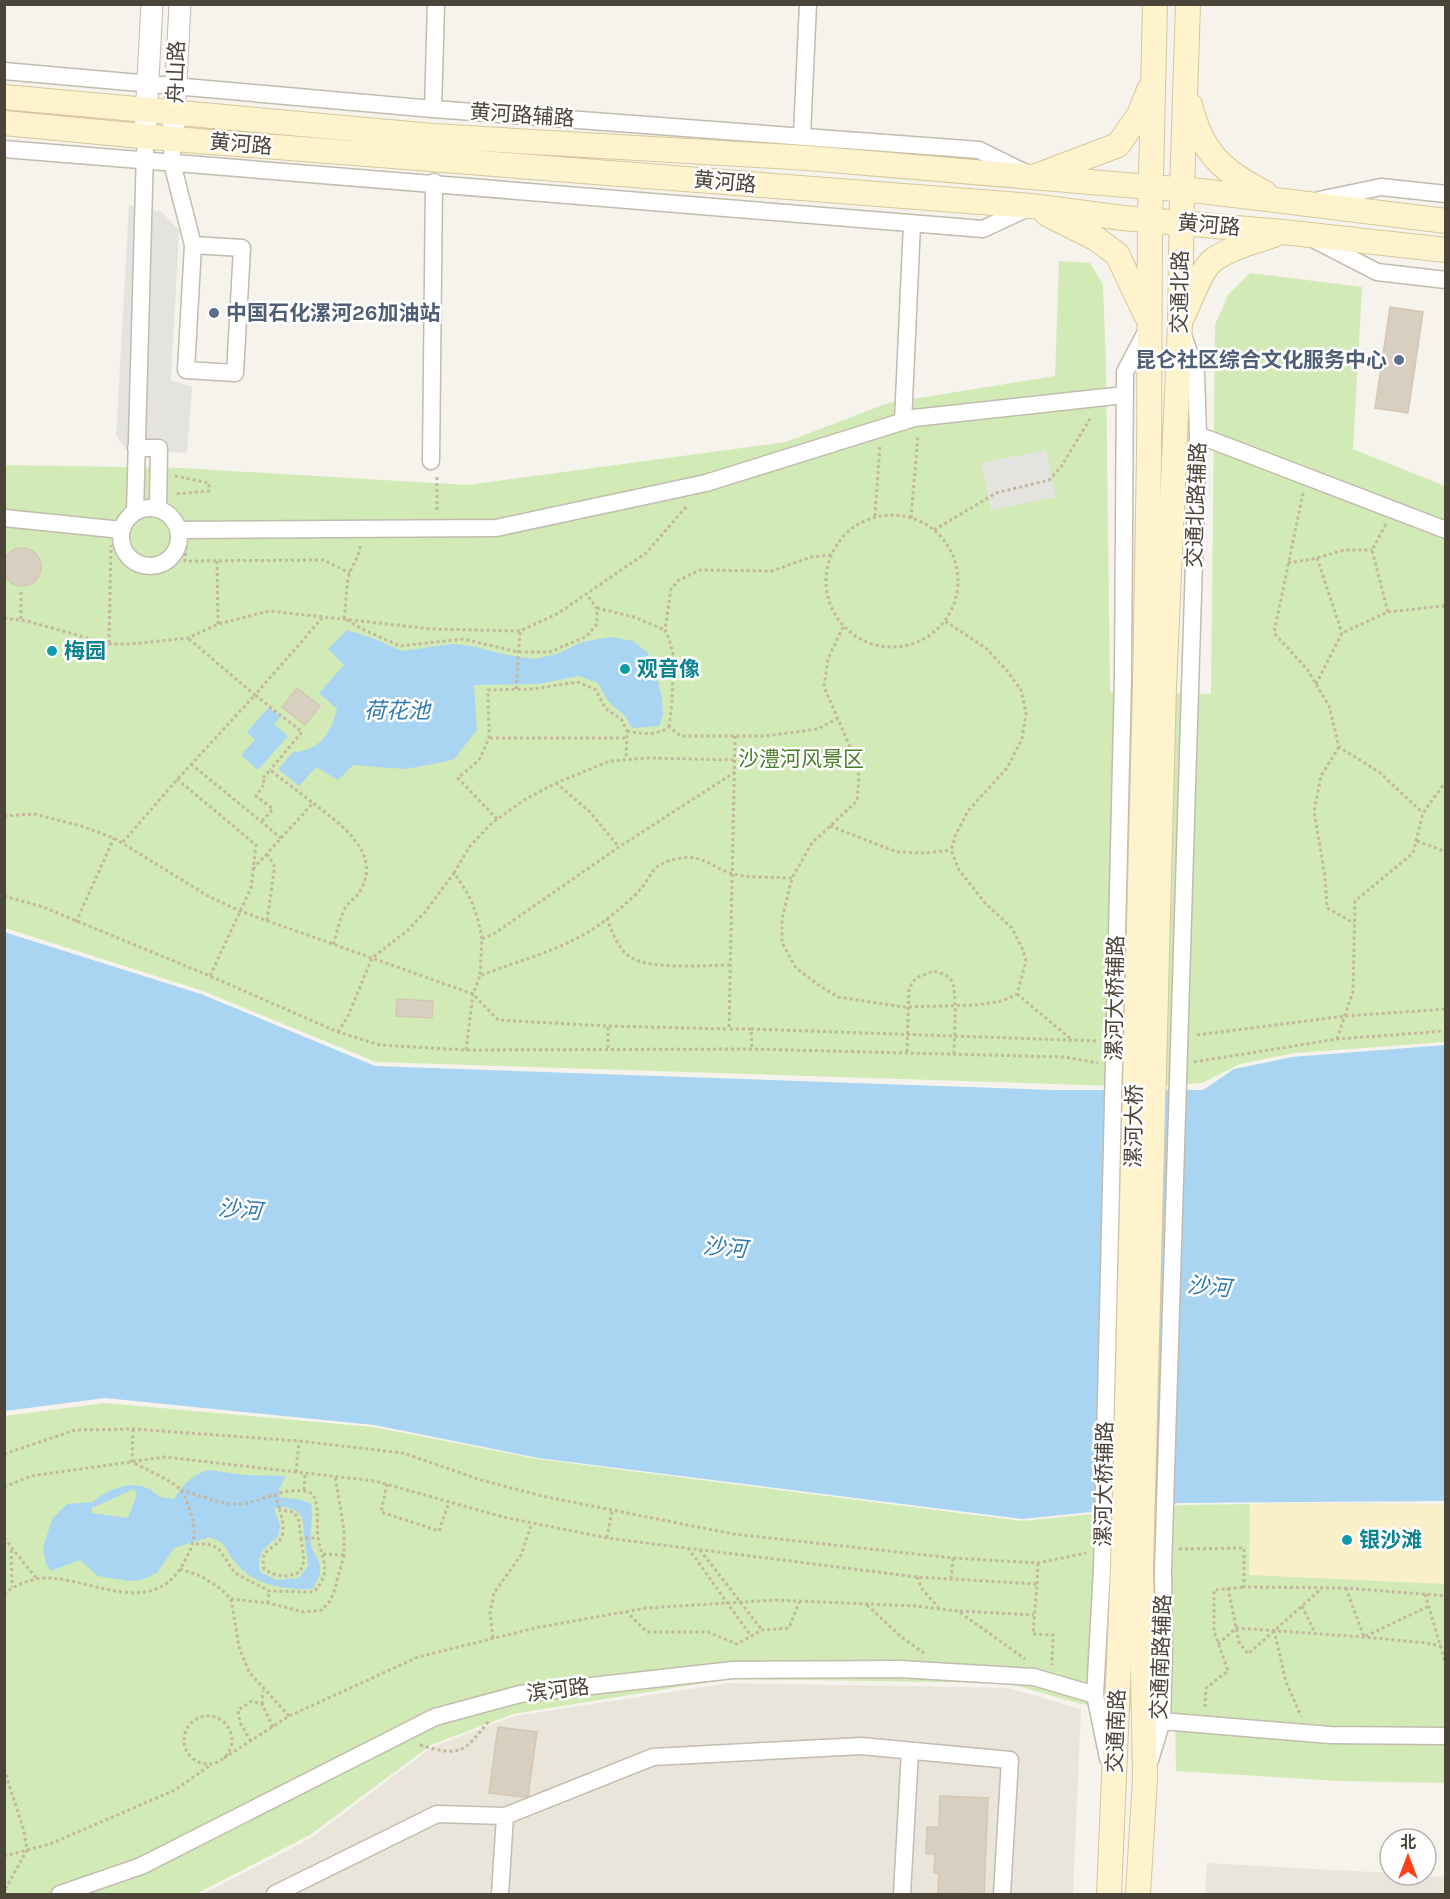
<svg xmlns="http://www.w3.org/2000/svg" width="1450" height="1899" viewBox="0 0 1450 1899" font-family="Karla,'Noto Sans SC',sans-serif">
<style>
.residential{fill:#eae5da}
.green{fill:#d2eab5}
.sand{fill:#f9efc9}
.parking{fill:#e5e3e0}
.water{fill:#a9d4f2;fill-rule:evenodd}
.building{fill:#d8cfc1;stroke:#d3c7b4;stroke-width:1.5}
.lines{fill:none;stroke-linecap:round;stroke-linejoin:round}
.minor-casing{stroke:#c2bbae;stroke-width:19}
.tertiary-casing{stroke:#c2bbae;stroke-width:23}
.secondary-casing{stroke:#d6c79b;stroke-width:26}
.path{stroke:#c4b79f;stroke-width:3;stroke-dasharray:3 3;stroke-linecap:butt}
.minor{stroke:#fff;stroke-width:16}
.tertiary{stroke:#fff;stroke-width:21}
.secondary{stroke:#fff3cd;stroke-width:24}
.minor-bridge-casing{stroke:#c2bbae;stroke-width:19;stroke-linecap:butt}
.secondary-bridge-casing{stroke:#d6c79b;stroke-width:26;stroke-linecap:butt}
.minor-bridge{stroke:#fff;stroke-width:16}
.secondary-bridge{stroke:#fff3cd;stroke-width:24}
.service-dot{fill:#5c6f8a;stroke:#fff;stroke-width:2}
.culture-dot{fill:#0f9aa8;stroke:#fff;stroke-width:2}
.labels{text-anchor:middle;stroke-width:5;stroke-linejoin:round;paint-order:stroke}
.street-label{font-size:21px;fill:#4b4439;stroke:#fff}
.service-label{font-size:21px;font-weight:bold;fill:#4e5e75;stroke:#fff;text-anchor:start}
.culture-label{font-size:21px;font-weight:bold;fill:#0d838f;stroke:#fff;text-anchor:start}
.park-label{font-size:21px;fill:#4a7f2a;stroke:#fff}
.water-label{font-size:22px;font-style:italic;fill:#2e7ab2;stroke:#fff}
</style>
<rect width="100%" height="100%" fill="#f6f3ec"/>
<path class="residential" d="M729,1683L1008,1688L1081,1709L1073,1894H203L311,1838L432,1747L514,1716Z
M1207,1863L1390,1873V1875L1445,1877V1894H1205Z"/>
<path class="green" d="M1059,261L1090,263L1103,285L1106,365L1110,692L1211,694L1215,325L1228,295L1250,273L1362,287L1353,449L1445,486V1042L1295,1053L1240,1064L1202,1083L1147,1087L376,1062L203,991L5,928V465L182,468L467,485L786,442L888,403L1055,376Z
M105,1403L373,1427L538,1459L1022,1521L1182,1505L1332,1503L1445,1505V1783L1340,1781L1176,1771L1175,1712L1081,1704L1007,1683L728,1679L513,1714L431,1745L310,1835L196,1894H5L4,1416Z"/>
<path class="sand" d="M1332,1503L1445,1505V1584L1249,1575L1250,1504Z"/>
<path class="parking" d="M129,205L162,212L179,231L171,380L192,387L187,453L127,450L116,436Z
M1046,450L1056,497L991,510L981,463Z"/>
<path class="water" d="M347,630L375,639L402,651L451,644L472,646L502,654L535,659L557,654L582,642L611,637L633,641L647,652L655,668L662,699L663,714L659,726L632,728L625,716L608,701L598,683L579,676L539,684L474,685L477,730L454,759L439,763L405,769L353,765L338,780L316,767L299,786L278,769L293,752C319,751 331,734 337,709L319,693L344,665L328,649Z
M269,707L280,717L274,724L288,736L258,770L241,755L255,740L247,732Z
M4,932L201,994L375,1066L1053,1090H1203L1234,1069L1292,1057L1445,1045V1501L1180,1503L1022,1519L538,1458L374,1425L105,1398L5,1411Z
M209,1470L245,1475L286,1476L279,1489L280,1497L302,1500L311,1504C314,1517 309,1530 311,1544C312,1552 319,1558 320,1566C321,1575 317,1582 312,1589C281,1590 251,1585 232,1558C222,1544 228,1545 210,1537L174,1548L157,1573L141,1580L129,1581L98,1576L80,1560L51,1571L46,1564L43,1548L52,1519L67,1504L93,1502C105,1490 131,1480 147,1488C152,1490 155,1494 159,1496C164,1498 169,1498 174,1499C184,1484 191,1475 209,1470ZM134,1489L137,1494L128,1518L92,1513V1508ZM285,1507L295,1510L302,1517L308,1566L299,1578L277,1580L260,1572C257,1552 263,1549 278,1537L280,1525L274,1508Z"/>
<path class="building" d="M1390,307L1423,312L1408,413L1375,408Z
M3 567a19 19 0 1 1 38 0a19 19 0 1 1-38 0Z
M297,688L320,706L305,725L282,707Z
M397,999L433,1001L432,1018L396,1016Z
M498,1727L537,1732L528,1796L523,1797L489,1793Z
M940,1796L988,1798L984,1894L938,1893L939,1873H934L935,1854H926L927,1827H939Z"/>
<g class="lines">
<defs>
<path id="minor" d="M4,71L433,109L979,150L1026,173
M433,109L436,4
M802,135L808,4
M4,149L983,229L1030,207
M172,154V163L193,245L186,370L235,373L242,248L193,245
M1319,200L1381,187L1446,194
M1315,240L1377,272L1446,280
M1183,335L1196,373L1198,435L1190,689
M903,422L912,224
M1198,435L1446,530
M136,448H159L158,509
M431,461L434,182
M121 537a29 29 0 1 1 58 0a29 29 0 1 1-58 0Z
M135,512L145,151
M4,518L122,530
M178,530L496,528L706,483L914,418L1124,395
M1123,679L1125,372L1147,330
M1102,1569L1095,1695L1108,1758
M1162,1721L1330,1735L1446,1736
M1150,1760L1162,1721L1164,1650L1163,1571
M60,1894L141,1866L435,1717L520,1694L733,1670L899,1669L1034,1677L1095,1695
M275,1894L437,1814L505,1816L653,1757L861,1746L1010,1760L1002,1894
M500,1894L505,1816
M902,1894L910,1751"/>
<path id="tertiary" d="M145,136L152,4
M173,139L180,4"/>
<path id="secondary" d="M4,97L433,136L808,158L1126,185L1201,191L1446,221
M1190,105C1202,153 1222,171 1265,193
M4,123L173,139L1032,206L1123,218L1283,232L1446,250
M1039,175L1118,145L1139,115L1149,90
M1047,214L1095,238L1117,254L1146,315
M1183,316C1189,303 1202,269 1212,261C1229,248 1254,242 1274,235
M1145,685L1149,455L1150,220L1155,4
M1164,687L1180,324L1182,190L1188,4
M1109,1894L1123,1567
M1138,1894L1145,1778L1141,1567"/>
</defs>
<use href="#minor" class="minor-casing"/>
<use href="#tertiary" class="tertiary-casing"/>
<use href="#secondary" class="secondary-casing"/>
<path class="path" d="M175,476L209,483V491L175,494
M437,477V512
M1303,493L1274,633L1307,669L1329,706L1339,747L1379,772L1423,813
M826 581a66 66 0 1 1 132 0a66 66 0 1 1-132 0Z
M875,516L880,445
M911,518L918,435
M934,530L996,493L1049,480L1061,467L1091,417
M360,546C359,559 350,567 348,579C346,592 346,605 344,618L362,629L400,646L463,639L518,652H550L587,636L597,624V608L586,594
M186,547L185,561L323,560L350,573
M1317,558L1342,633
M217,561L218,624
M1288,563L1317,558L1344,550H1372
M597,608L634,617L665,630
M1388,612L1443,606L1446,608
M4,618L27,621L109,644H131L188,638L218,624L269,611L433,629L520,631L557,614L646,553L687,506
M21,619V592
M843,627L828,659L824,687L851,749L859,776L857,801L812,843L792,878L782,919V943L796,968L820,986L838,997L904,1007L977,1005L1002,1001L1017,994L1026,961L1023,950L1012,928L986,904L959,870L951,850L956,834L968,811L1007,768L1022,739L1026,713L1021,690L1008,672L987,649L945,621
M189,639L255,695L323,617
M109,643L111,545
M1316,684L1342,633L1388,612L1372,550L1386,524
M516,689L520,631
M669,727L672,703L673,654L669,639L665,630L671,589L679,580L700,570L772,571L811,557L831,555
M627,731C642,734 656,736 669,727L681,736H765L818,729L838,718
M735,736L729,1029H751L752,1049
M490,738H626
M1339,747L1321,776L1314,812L1325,876L1327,908L1354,923
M191,764L281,838
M735,772L619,847L495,933L482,939L480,976C514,962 551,953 583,935C601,925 619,910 634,896C655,877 646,864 681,858C701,854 715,869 733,874C747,878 776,877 792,878
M177,779L256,845L251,888L210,976
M556,783L589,811L619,847
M4,816L34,814L81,826L114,838L208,896L240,911L473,994L498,1020L608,1026L729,1029
M497,819L458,778L479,760L489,738L488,690L533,689L578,682L596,690L605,708L622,720L627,731L626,759
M262,821L273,809L256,796L265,783L262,779L270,770L313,803
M830,826L897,852L925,853L951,850
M1417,841L1446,852
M123,842L174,783L255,695L302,732L270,770
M267,854L274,865V871L267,921
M253,869L313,803C340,824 383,853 360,891C357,897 351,900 347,905C340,915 337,933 333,945
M454,873L470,846L492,823L524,800L556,783L610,761L648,758L735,760
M4,896L43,907L210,976L338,1032L380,1045L466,1050L752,1049L907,1053L1064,1057L1098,1063
M607,918C612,932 618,950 632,958C652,970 706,965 731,965
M76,922L114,838
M1017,994L1071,1039
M751,1029L1097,1041
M338,1032L348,1016L372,958L407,931L425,912L454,873C471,897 477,910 482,939
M1197,1035L1345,1016L1446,1009
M1337,1039L1353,991L1355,901L1413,853L1423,813L1446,781
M608,1048V1026
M466,1050L473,994L480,976
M907,1052L909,988L916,978L934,971C939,973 947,974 951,980C958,990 954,1039 954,1054
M1194,1062L1337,1039L1446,1031
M4,1454L75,1430L133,1429L299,1441L403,1453L481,1480L542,1496L733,1534L953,1558L1038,1563L1086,1553
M296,1472L299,1441
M387,1484L381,1512L439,1531L449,1502
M4,1487L31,1476L165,1457L375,1481L503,1517L607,1538L917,1577L1037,1584L1033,1634L1053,1635L1052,1665
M181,1490C199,1495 221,1505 241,1504C266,1501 289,1483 313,1494C320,1509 316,1522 318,1537C322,1562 333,1569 314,1592L269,1591L235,1573L218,1548L208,1544H194
M304,1490L305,1473
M275,1494L280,1510
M4,1538L37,1579
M301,1538L304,1561L300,1572C286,1578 276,1577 264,1569C259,1547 272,1553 281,1538C285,1531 282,1518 280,1510L294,1512L299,1521L301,1538H318
M607,1538L612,1510
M688,1548L751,1636
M1179,1549L1244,1548V1587L1346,1588L1446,1596
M11,1550L12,1587
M700,1550L762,1630
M323,1554L344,1555
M180,1569L201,1576L221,1589L231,1599L268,1603L304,1612L322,1610L330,1601L334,1592L344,1555V1530L335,1476
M917,1577L922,1589L938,1607
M951,1579L953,1558
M1037,1584L1038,1563
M1228,1588L1239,1642L1248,1654L1322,1588
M1346,1588L1364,1637L1429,1606
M4,1594C16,1584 35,1577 51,1578C94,1581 152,1616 182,1566C189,1553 195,1543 194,1528C194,1520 185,1494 180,1489C171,1480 145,1469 132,1462L133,1429
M1425,1594L1446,1665
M231,1599L239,1647L249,1672L289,1716
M268,1603L269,1591
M867,1605L900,1636L924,1653
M1302,1606L1316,1635
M626,1611L647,1632H708L737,1644L762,1630L789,1628L799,1602
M960,1611L1034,1615
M1274,1630L1286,1682L1301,1716
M493,1638L490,1613L494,1593L521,1555L532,1523
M1218,1644L1236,1628L1364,1637L1426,1643L1446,1647
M262,1704L263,1691
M1205,1707L1206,1688L1228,1671L1214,1631V1590L1244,1587
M184 1740a24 24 0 1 1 48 0a24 24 0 1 1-48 0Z
M251,1741L240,1723L238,1710L252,1701L262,1704L273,1727
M420,1745C461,1757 463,1753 489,1721
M224,1758L289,1716L418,1657L535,1628L646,1608L775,1600L915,1606L958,1611L1025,1659
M4,1769L24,1831L27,1850L4,1891
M4,1856L50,1844L175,1790L212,1764"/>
<use href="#minor" class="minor"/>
<use href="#tertiary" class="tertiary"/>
<use href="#secondary" class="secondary"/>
<defs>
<path id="minor-bridge" d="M1102,1569L1123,679
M1163,1571L1190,689"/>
<path id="secondary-bridge" d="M1123,1567L1145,685
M1141,1567L1164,687"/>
</defs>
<use href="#minor-bridge" class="minor-bridge-casing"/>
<use href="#secondary-bridge" class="secondary-bridge-casing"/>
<use href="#minor-bridge" class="minor-bridge"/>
<use href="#secondary-bridge" class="secondary-bridge"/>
</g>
<g class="service-dot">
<circle cx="214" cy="313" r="6"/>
<circle cx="1399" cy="360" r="6"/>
</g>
<g class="culture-dot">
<circle cx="52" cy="651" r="6"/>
<circle cx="625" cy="669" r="6"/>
<circle cx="1347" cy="1540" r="6"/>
</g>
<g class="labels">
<g class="street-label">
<text transform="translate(176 72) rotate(-88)" y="7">舟山路</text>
<text transform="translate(522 115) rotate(4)" y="7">黄河路辅路</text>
<text transform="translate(241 144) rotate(5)" y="7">黄河路</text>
<text transform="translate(725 182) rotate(5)" y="7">黄河路</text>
<text transform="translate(1209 225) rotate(5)" y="7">黄河路</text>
<text transform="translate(1180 292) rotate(-89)" y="7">交通北路</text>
<text transform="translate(1196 505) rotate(-88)" y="7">交通北路辅路</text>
<text transform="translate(1115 998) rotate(-89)" y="7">漯河大桥辅路</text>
<text transform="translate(1134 1126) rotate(-89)" y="7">漯河大桥</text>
<text transform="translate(1104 1484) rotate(-89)" y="7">漯河大桥辅路</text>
<text transform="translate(1161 1657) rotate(-88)" y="7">交通南路辅路</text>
<text transform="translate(558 1690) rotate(-7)" y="7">滨河路</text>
<text transform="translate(1116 1731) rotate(-88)" y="7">交通南路</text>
</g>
<g class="service-label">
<text x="226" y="320">中国石化漯河26加油站</text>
<text x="1387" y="367" text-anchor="end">昆仑社区综合文化服务中心</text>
</g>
<g class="culture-label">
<text x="64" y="658">梅园</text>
<text x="637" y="676">观音像</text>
<text x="1359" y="1547">银沙滩</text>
</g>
<g class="park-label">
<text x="801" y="766">沙澧河风景区</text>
</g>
<g class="water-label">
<text x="397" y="718">荷花池</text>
<text transform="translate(240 1209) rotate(5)" y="8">沙河</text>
<text transform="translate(725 1247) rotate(5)" y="8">沙河</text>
<text transform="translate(1209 1286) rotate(5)" y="8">沙河</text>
</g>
</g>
<rect width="1450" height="1899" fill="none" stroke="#4b4439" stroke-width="12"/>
<g transform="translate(1408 1857)"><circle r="28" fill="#ffffff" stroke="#b7b4b0" stroke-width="1.5"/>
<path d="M0-4.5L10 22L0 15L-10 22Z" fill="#fc3f1d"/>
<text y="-9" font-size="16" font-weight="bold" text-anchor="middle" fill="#4b4439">北</text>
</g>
</svg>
